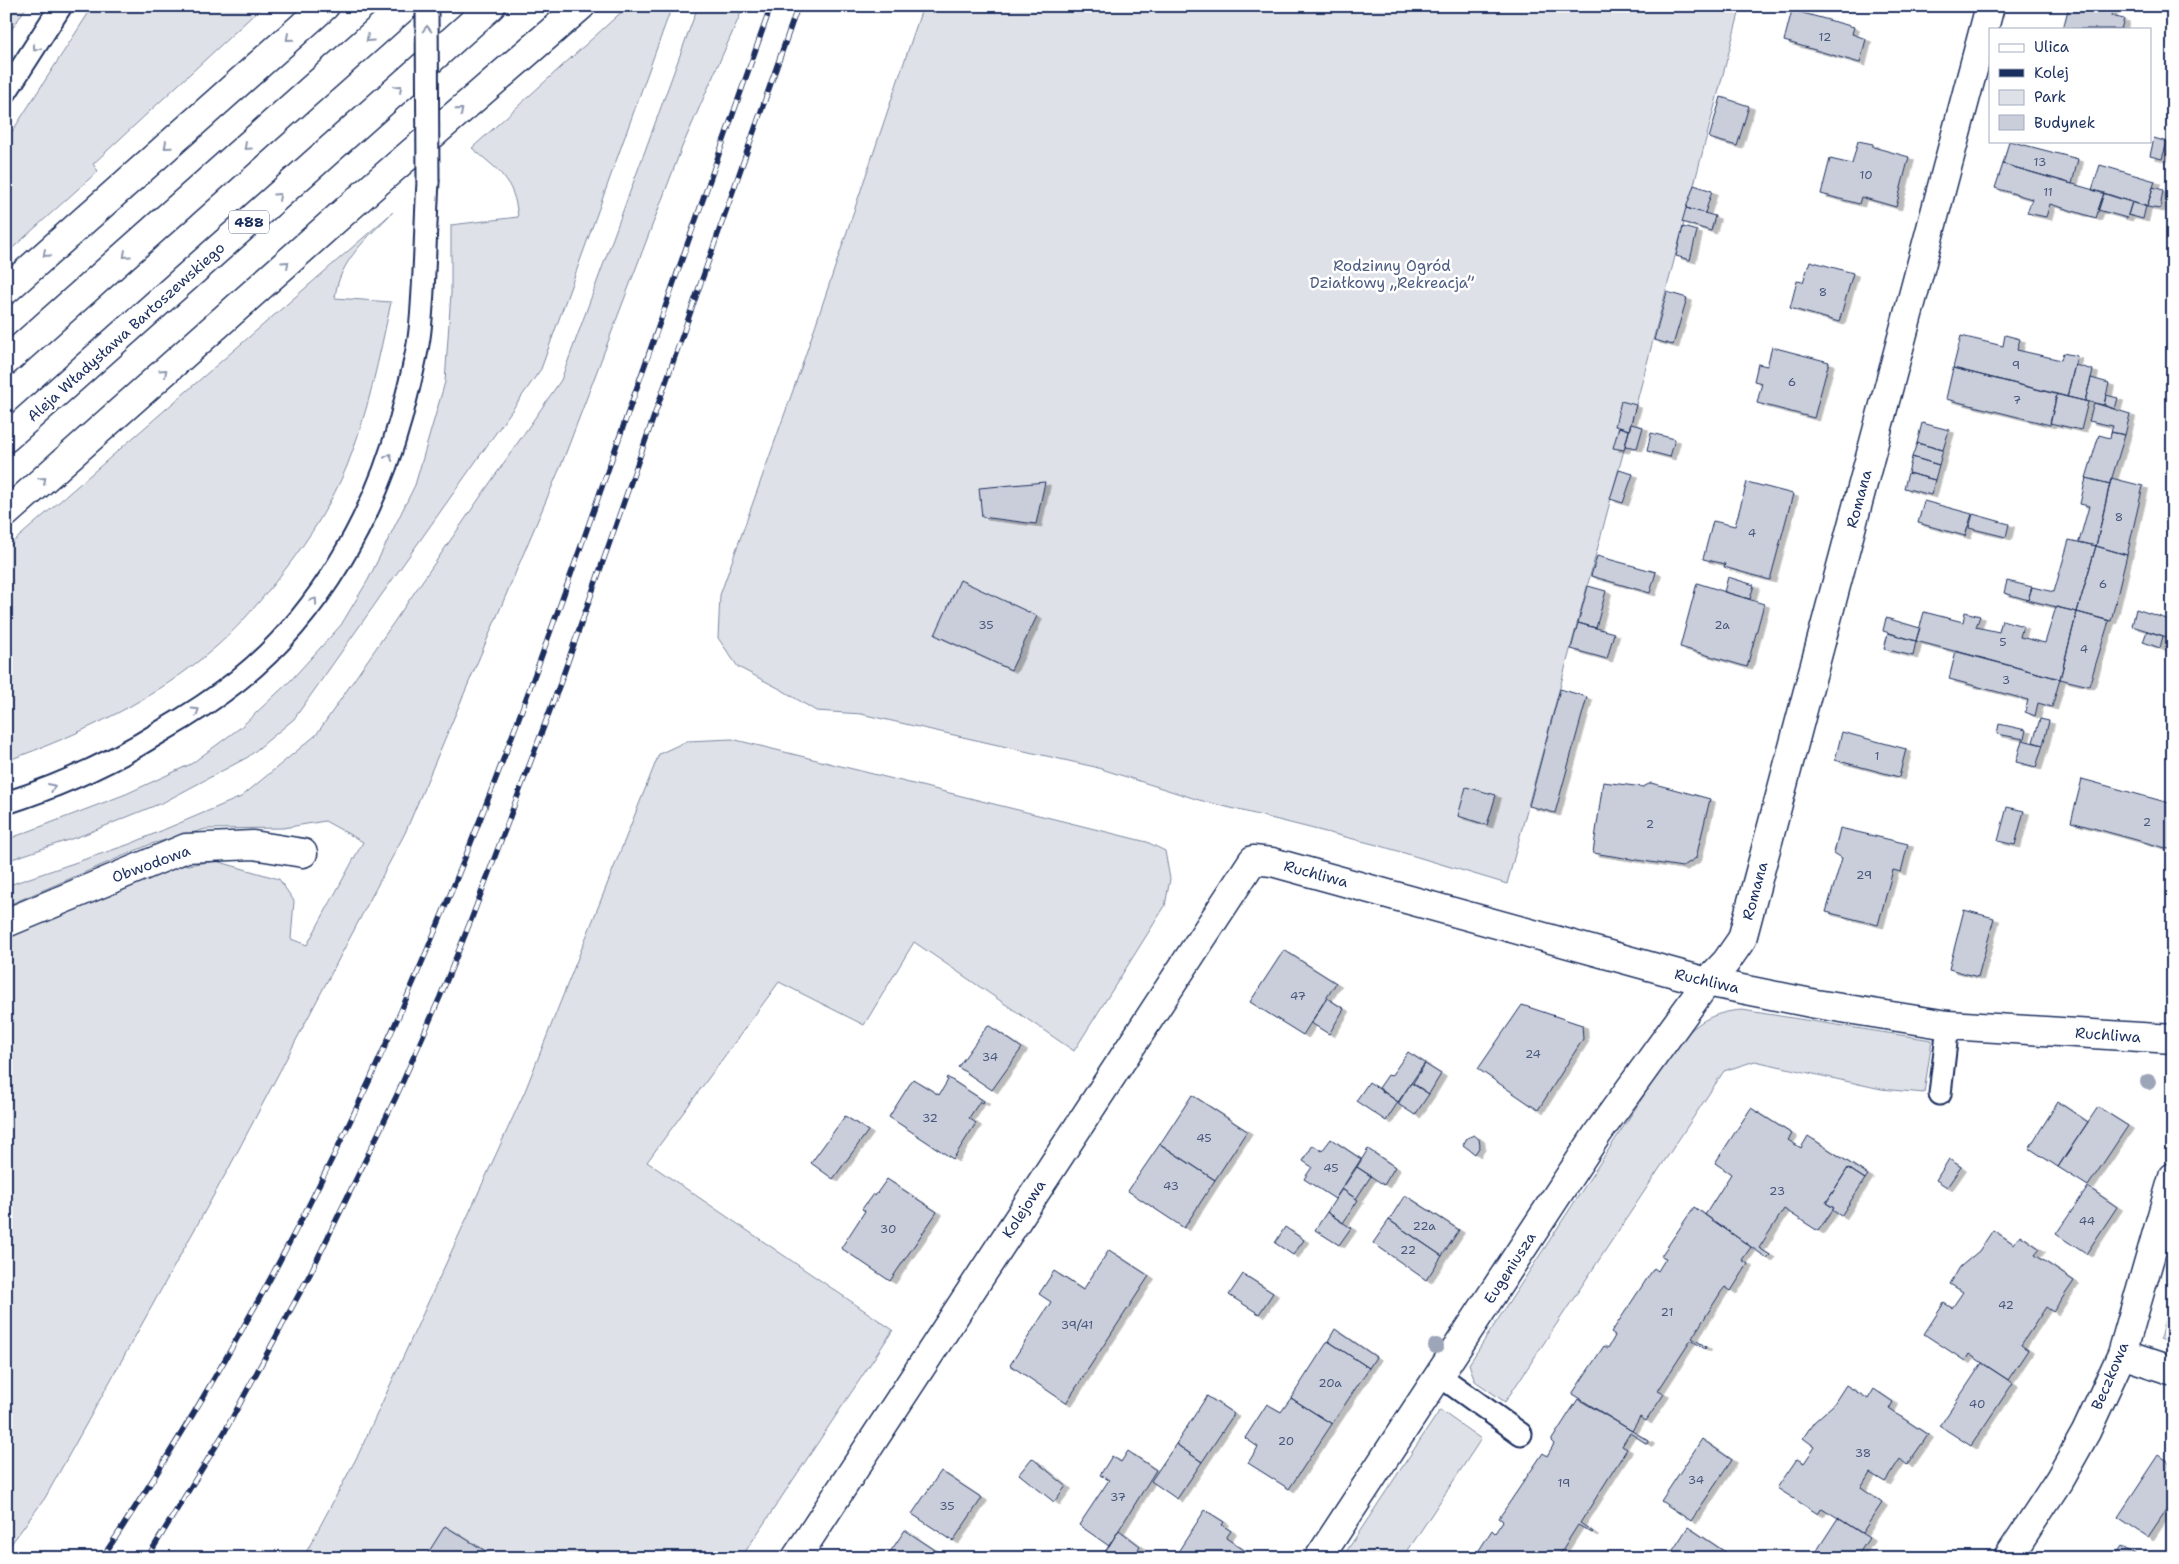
<svg xmlns="http://www.w3.org/2000/svg" width="2179" height="1564" viewBox="0 0 2179 1564" font-family="'Shantell Sans',sans-serif">
<style>
.green{fill:#dee1e7;stroke:#7c88a2}
.building{fill:#caceda;stroke:#1b2f5e;filter:url(#shadow)}
.lines{fill:none;stroke-linecap:round;stroke-linejoin:round}
.service-casing{stroke:#1b2f5e;stroke-width:25}
.minor-casing{stroke:#1b2f5e;stroke-width:31}
.primary-casing{stroke:#1b2f5e;stroke-width:31}
.service{stroke:#fff;stroke-width:21}
.minor{stroke:#fff;stroke-width:28}
.primary{stroke:#fff;stroke-width:28}
.rail-casing{stroke:#1b2f5e;stroke-width:5.5}
.rail{stroke:#fff;stroke-width:4;stroke-dasharray:11;stroke-linecap:butt}
.service-bridge-casing{stroke:#1b2f5e;stroke-width:25;stroke-linecap:butt}
.service-bridge{stroke:#fff;stroke-width:21}
.tree{fill:#9da5b9}
.oneway{stroke:#8d97ae}
.labels{text-anchor:middle;stroke-width:5;stroke-linejoin:round;paint-order:stroke}
.number-label{font-size:12px;fill:#47577d}
.shield{fill:#fff;stroke:#5f6d8e;stroke-width:1}
.shield-label{font-size:14px;font-weight:bold;fill:#1b2f5e}
.park-label{font-size:15px;fill:#4c5c80;stroke:#fff}
.street-label{font-size:15px;fill:#1b2f5e;stroke:#fff}
</style>
<defs>
<filter id="shadow"><feDropShadow dx="5.5" dy="3" stdDeviation="0" flood-color="#0004"/></filter>
</defs>
<rect width="100%" height="100%" fill="#fff"/>
<filter id="ink" filterUnits="userSpaceOnUse"><feTurbulence type="fractalNoise" baseFrequency=".02" numOctaves="2"/><feDisplacementMap in="SourceGraphic" scale="10" xChannelSelector="R" yChannelSelector="G"/><feConvolveMatrix kernelMatrix="1 2 1 2 8 2 1 2 1" color-interpolation-filters="sRGB"/></filter>
<g filter="url(#ink)">
<path class="green" d="M6,6H27L6,38Z
M93,6H263L93,164L98,171L6,254V141Z
M628,6H672L541,369L294,719L248,757L164,802L83,835L6,861V840L126,794L191,764L241,727L291,680L341,625L368,580L415,485L445,382L451,293V225L518,217C514,179 499,171 472,148Z
M698,6H744L682,147L562,463L405,833L230,1166L45,1498L6,1551V939L129,885L180,866L216,861L279,879L294,901L291,939L307,945L363,842L325,821L283,828L206,829L151,844L6,906V886L130,844L241,797L316,735L561,380Z
M923,6H1741L1631,424L1507,884L1381,846L1199,800L1095,767L861,714L816,711L782,690L738,667L718,638L720,595L801,368Z
M393,212C369,236 338,262 335,298L391,302C379,358 368,413 347,466C332,502 311,536 287,567C266,594 243,623 217,646C156,699 82,734 6,761V548Z
M732,739L1147,842L1165,851L1170,879L1165,906L1074,1051L914,942L864,1025L779,982L647,1162L893,1330L741,1558H303L359,1453L525,1091L659,754L687,741Z
M1742,1010L1932,1040L1924,1093L1881,1089L1755,1061L1724,1071L1505,1402L1475,1381L1469,1364L1676,1046C1695,1023 1712,1012 1742,1010Z
M2173,1288V1344L2160,1339Z
M1440,1410L1481,1439L1403,1558H1342Z"/>
<path class="building" d="M2069,6L2113,8L2111,16L2124,19L2121,29H2063Z
M1792,10L1854,27L1852,34L1866,39L1860,63L1784,41Z
M1721,97L1749,106L1737,146L1709,138Z
M2154,138L2167,142L2162,159L2150,156Z
M1858,141L1873,144V147L1909,157L1896,207L1861,197L1859,204L1821,194L1830,159L1852,164Z
M2009,141L2078,159L2072,184L2003,164Z
M2003,164L2104,193L2096,218L2050,204L2046,217L2027,213L2032,199L1995,188Z
M2100,165L2155,181L2147,207L2092,190Z
M1694,185L1712,191L1705,213L1686,208Z
M2153,187L2163,190L2160,209L2147,207Z
M2104,193L2132,202L2127,218L2098,210Z
M2132,202L2146,206L2143,219L2128,215Z
M1686,208L1715,216L1711,231L1682,222Z
M1683,227L1697,231L1690,260L1676,256Z
M1810,261L1853,273L1839,322L1790,308L1797,281L1803,282Z
M2173,261V284L2167,283Z
M1667,292L1687,298L1673,345L1654,340Z
M2005,335L2020,339L2017,350L2061,360L2063,353L2077,356L2067,397L1953,368L1961,336L2003,346Z
M1772,347L1829,362L1814,418L1757,403L1762,383L1754,381L1758,364L1767,366Z
M2075,365L2093,370L2085,401L2067,397Z
M1953,368L2057,394L2050,425L1946,399Z
M2091,378L2109,383L2104,405L2085,401Z
M2057,394L2088,402L2081,430L2050,423Z
M2106,395L2118,398L2115,409L2104,405Z
M1621,401L1636,405L1629,430L1615,426Z
M2094,403L2130,414L2125,435L2111,432L2113,426L2089,421Z
M1922,423L1949,430L1943,450L1917,443Z
M1631,424L1643,427L1637,448L1625,446Z
M1619,427L1629,430L1624,450L1613,448Z
M2111,432L2125,435L2110,484L2086,478L2099,435L2110,438Z
M1651,433L1675,439L1670,457L1647,451Z
M1917,443L1943,450L1939,465L1912,457Z
M1912,457L1939,465L1935,480L1908,473Z
M1619,470L1633,474L1623,503L1610,499Z
M1908,473L1935,480L1931,495L1904,488Z
M2086,478L2110,484L2096,546L2079,542L2089,506L2080,504Z
M2111,478L2143,486L2127,555L2096,546Z
M1045,482L1036,524L982,517L979,488Z
M1747,482L1793,494L1770,580L1724,567L1725,564L1703,559L1713,521L1735,526Z
M1924,501L1972,514L1965,536L1918,523Z
M1973,514L2009,524L2006,537L1969,528Z
M2069,540L2096,546L2077,612L2028,600L2032,587L2054,592Z
M2096,546L2127,555L2111,621L2077,612Z
M1597,556L1656,572L1650,593L1591,576Z
M1728,577L1754,585L1750,599L1724,592Z
M960,580L1037,616L1011,670L935,635Z
M2007,581L2032,587L2028,600L2004,593Z
M1697,583L1764,604L1747,667L1680,647Z
M1588,586L1606,591L1596,628L1578,623Z
M2056,607L2077,612L2060,679L1916,641L1924,612L1963,622L1965,612L1980,616L1976,627L1999,632L2002,620L2023,626L2020,637L2045,643Z
M2136,609L2173,621V639L2132,626Z
M2077,612L2109,621L2089,686L2060,679Z
M1886,618L1920,628L1916,641L1883,631Z
M1578,623L1614,633L1607,659L1571,649Z
M2147,631L2163,636L2160,648L2143,642Z
M1888,633L1916,641L1913,656L1884,649Z
M1956,651L2060,679L2052,707L2038,703L2035,716L2025,712L2028,700L1949,679Z
M1560,689L1587,697L1555,813L1529,806Z
M2040,719L2049,721L2043,745L2033,742Z
M1999,724L2026,730L2024,739L1997,734Z
M1842,732L1906,749L1899,777L1835,760Z
M2022,740L2043,745L2036,767L2016,762Z
M2082,779L2173,804V850L2071,822Z
M1603,782L1643,787L1651,783L1710,799L1696,858L1682,867L1593,853Z
M1466,787L1496,795L1487,825L1458,816Z
M2007,807L2024,811L2015,845L1998,841Z
M1840,828L1908,844L1901,872L1893,870L1878,925L1826,912L1842,858L1834,853Z
M1964,910L1994,918L1978,977L1949,969Z
M1284,950L1336,983L1303,1035L1250,1002Z
M1327,998L1344,1009L1329,1034L1311,1023Z
M1522,1005L1582,1025L1583,1039L1538,1110L1478,1069Z
M988,1025L1022,1048L992,1090L958,1067Z
M1408,1052L1425,1063L1398,1102L1379,1088L1388,1075L1391,1076Z
M1425,1064L1441,1074L1429,1094L1413,1083Z
M947,1077L984,1101L983,1103L980,1101L969,1118L976,1123L953,1159L889,1117L913,1079L939,1095L948,1080L946,1079Z
M1369,1082L1398,1102L1386,1121L1356,1101Z
M1411,1083L1429,1094L1415,1115L1398,1104Z
M1192,1095L1247,1131L1215,1180L1160,1144Z
M2058,1102L2088,1122L2058,1167L2029,1148Z
M2098,1107L2128,1126L2088,1186L2058,1167Z
M1751,1108L1792,1134L1788,1140L1801,1148L1808,1136L1868,1175L1865,1179L1848,1168L1826,1203L1834,1208L1818,1231L1784,1209L1759,1248L1770,1255L1767,1258L1705,1215L1731,1174L1715,1163Z
M845,1116L868,1131L833,1179L811,1163Z
M1474,1135L1479,1139L1480,1146L1475,1154L1463,1145L1467,1138Z
M1331,1139L1361,1159L1335,1199L1304,1179L1312,1167L1303,1161L1313,1145L1322,1151Z
M1160,1144L1215,1180L1184,1228L1128,1191Z
M1368,1149L1395,1167L1384,1185L1357,1167Z
M1949,1159L1961,1167L1947,1187L1936,1180Z
M1357,1167L1371,1176L1356,1199L1342,1189Z
M1848,1168L1865,1179L1841,1216L1832,1210L1834,1208L1826,1203Z
M887,1179L937,1212L890,1281L841,1248L865,1211L862,1209L873,1194L875,1196Z
M2088,1187L2117,1207L2086,1254L2056,1234Z
M1342,1189L1358,1200L1343,1223L1327,1212Z
M1405,1195L1459,1230L1442,1256L1389,1220Z
M1694,1207L1751,1247L1742,1260L1748,1264L1731,1291L1725,1287L1721,1292L1692,1338L1706,1347L1705,1349L1691,1340L1658,1391L1664,1394L1646,1421L1640,1417L1632,1431L1572,1394L1604,1346L1608,1348L1615,1336L1611,1333L1654,1268L1658,1271L1666,1258L1661,1256Z
M1327,1212L1351,1228L1339,1245L1315,1230Z
M1389,1220L1442,1256L1426,1280L1373,1243Z
M1285,1227L1304,1240L1293,1255L1275,1243Z
M1993,1230L2014,1244L2020,1235L2040,1249L2035,1255L2074,1281L2053,1312L2046,1307L2021,1345L2028,1350L2008,1380L1969,1354L1965,1361L1924,1334L1944,1303L1952,1308L1963,1292L1950,1284L1960,1267L1979,1251Z
M1109,1250L1149,1276L1066,1403L1010,1365L1051,1302L1039,1294L1054,1271L1083,1290Z
M1243,1274L1273,1293L1259,1314L1229,1295Z
M1335,1329L1376,1357L1369,1368L1328,1341Z
M1328,1341L1369,1368L1332,1424L1291,1398Z
M1982,1363L2013,1383L1971,1446L1940,1426Z
M1846,1385L1868,1399L1874,1389L1893,1402L1889,1409L1928,1435L1907,1465L1900,1459L1885,1482L1870,1473L1861,1488L1882,1503L1862,1533L1822,1508L1818,1514L1777,1488L1797,1459L1804,1463L1815,1447L1803,1438L1814,1422L1833,1405Z
M1207,1396L1234,1414L1202,1462L1176,1444Z
M1291,1398L1332,1424L1289,1489L1248,1463L1258,1447L1245,1438L1267,1404L1281,1412Z
M1578,1399L1649,1441L1647,1444L1630,1433L1622,1446L1627,1449L1580,1523L1593,1532L1592,1533L1578,1525L1557,1558H1474L1492,1530L1495,1533L1503,1521L1499,1518L1543,1453L1547,1456L1554,1444L1551,1441Z
M1702,1439L1732,1460L1691,1521L1661,1501Z
M1176,1444L1202,1462L1177,1499L1151,1481Z
M1128,1451L1156,1470L1109,1546L1079,1525L1109,1480L1100,1475L1112,1456L1121,1462Z
M2159,1455L2173,1465V1500L2148,1537L2118,1517Z
M1032,1458L1066,1486L1054,1502L1019,1474Z
M941,1471L982,1498L953,1541L912,1514Z
M1205,1510L1224,1522L1222,1525L1231,1531L1226,1538L1247,1552L1244,1558H1174Z
M1838,1518L1869,1538L1856,1558H1812Z
M445,1526L487,1552L483,1558H436L428,1553Z
M1688,1527L1734,1558H1668Z
M905,1530L947,1558H886Z
M1119,1530L1140,1546L1133,1558H1101Z
M2121,1546L2139,1558H2113Z"/>
<g class="lines">
<defs>
<path id="service" d="M6,92L61,6
M6,803C62,785 113,762 162,731C188,716 213,700 237,681C319,616 374,517 401,418C408,389 417,359 420,330C425,281 425,231 428,182
M1940,1094L1948,1025
M1440,1376L1521,1434"/>
<path id="minor" d="M6,923L186,848L253,845L303,853
M2122,1354L2173,1371
M796,1558L1253,860L1272,862L1707,982L1816,1004L1948,1025L2173,1039
M1319,1558L1598,1133L1707,982L1726,962L1742,939L1990,6
M2008,1558L2059,1480L2086,1432L2122,1354L2173,1177"/>
<path id="primary" d="M6,290L325,6
M6,361L405,6
M6,438L491,6
M6,513L379,181L581,6"/>
</defs>
<use href="#service" class="service-casing"/>
<use href="#minor" class="minor-casing"/>
<use href="#primary" class="primary-casing"/>
<use href="#service" class="service"/>
<use href="#minor" class="minor"/>
<use href="#primary" class="primary"/>
<defs>
<path id="rail" d="M102,1558C217,1386 317,1202 400,1013C479,834 545,649 610,464C664,312 717,159 771,6
M147,1558L224,1433L310,1274L396,1097L440,997L471,920L561,681L798,6"/>
</defs>
<use href="#rail" class="rail-casing"/>
<use href="#rail" class="rail"/>
<defs>
<path id="service-bridge" d="M427,6L428,182"/>
</defs>
<use href="#service-bridge" class="service-bridge-casing"/>
<use href="#service-bridge" class="service-bridge"/>
</g>
<g class="tree">
<circle cx="2148" cy="1082" r="8"/>
<circle cx="1436" cy="1346" r="8"/>
</g>
<defs><path id="oneway-chevron" d="M-2-3.5L2.5 0L-2 3.5" fill="none" stroke-width="1.6" stroke-linecap="round" stroke-linejoin="round" transform="scale(1.25)"/></defs>
<g class="oneway">
<use href="#oneway-chevron" transform="translate(427 29) rotate(-90)"/>
<use href="#oneway-chevron" transform="translate(289 38) rotate(139)"/>
<use href="#oneway-chevron" transform="translate(369 39) rotate(138)"/>
<use href="#oneway-chevron" transform="translate(36 48) rotate(124)"/>
<use href="#oneway-chevron" transform="translate(399 88) rotate(-42)"/>
<use href="#oneway-chevron" transform="translate(460 111) rotate(-41)"/>
<use href="#oneway-chevron" transform="translate(167 146) rotate(139)"/>
<use href="#oneway-chevron" transform="translate(247 147) rotate(138)"/>
<use href="#oneway-chevron" transform="translate(278 196) rotate(-42)"/>
<use href="#oneway-chevron" transform="translate(46 254) rotate(138)"/>
<use href="#oneway-chevron" transform="translate(126 255) rotate(138)"/>
<use href="#oneway-chevron" transform="translate(286 264) rotate(-42)"/>
<use href="#oneway-chevron" transform="translate(164 372) rotate(-42)"/>
<use href="#oneway-chevron" transform="translate(389 457) rotate(-68)"/>
<use href="#oneway-chevron" transform="translate(43 480) rotate(-42)"/>
<use href="#oneway-chevron" transform="translate(314 601) rotate(-56)"/>
<use href="#oneway-chevron" transform="translate(196 711) rotate(-32)"/>
<use href="#oneway-chevron" transform="translate(52 787) rotate(-23)"/>
</g>
</g>
<g class="labels">
<g class="number-label">
<text x="1825" y="41">12</text>
<text x="2040" y="166">13</text>
<text x="1866" y="179">10</text>
<text x="2048" y="196">11</text>
<text x="1823" y="296">8</text>
<text x="2016" y="369">9</text>
<text x="1792" y="386">6</text>
<text x="2017" y="404">7</text>
<text x="2119" y="521">8</text>
<text x="1752" y="537">4</text>
<text x="2103" y="588">6</text>
<text x="986" y="629">35</text>
<text x="1722" y="629">2a</text>
<text x="2003" y="646">5</text>
<text x="2084" y="653">4</text>
<text x="2006" y="684">3</text>
<text x="1877" y="760">1</text>
<text x="2147" y="826">2</text>
<text x="1650" y="828">2</text>
<text x="1864" y="879">29</text>
<text x="1298" y="1000">47</text>
<text x="1533" y="1058">24</text>
<text x="990" y="1061">34</text>
<text x="930" y="1122">32</text>
<text x="1204" y="1142">45</text>
<text x="1331" y="1172">45</text>
<text x="1171" y="1190">43</text>
<text x="1777" y="1195">23</text>
<text x="2087" y="1225">44</text>
<text x="1424" y="1230">22a</text>
<text x="888" y="1233">30</text>
<text x="1408" y="1254">22</text>
<text x="2006" y="1309">42</text>
<text x="1667" y="1316">21</text>
<text x="1077" y="1329">39/41</text>
<text x="1330" y="1387">20a</text>
<text x="1977" y="1408">40</text>
<text x="1286" y="1445">20</text>
<text x="1863" y="1457">38</text>
<text x="1696" y="1484">34</text>
<text x="1564" y="1487">19</text>
<text x="1118" y="1501">37</text>
<text x="947" y="1510">35</text>
</g>
<rect class="shield" x="229" y="210.5" width="40" height="23" rx="4"/>
<g class="shield-label">
<text x="249" y="227">488</text>
</g>
<g class="park-label">
<text x="1392" y="271">Rodzinny Ogród<tspan x="1392" dy="17">Działkowy „Rekreacja”</tspan></text>
</g>
<g class="street-label">
<text transform="translate(126 332) rotate(-42)" y="5">Aleja Władysława Bartoszewskiego</text>
<text transform="translate(1859 499) rotate(-75)" y="5">Romana</text>
<text transform="translate(151 864) rotate(-20)" y="5">Obwodowa</text>
<text transform="translate(1316 874) rotate(15)" y="5">Ruchliwa</text>
<text transform="translate(1755 891) rotate(-75)" y="5">Romana</text>
<text transform="translate(1707 981) rotate(13)" y="5">Ruchliwa</text>
<text transform="translate(2108 1035) rotate(4)" y="5">Ruchliwa</text>
<text transform="translate(1024 1209) rotate(-57)" y="5">Kolejowa</text>
<text transform="translate(1510 1268) rotate(-57)" y="5">Eugeniusza</text>
<text transform="translate(2110 1376) rotate(-67)" y="5">Beczkowa</text>
</g>
</g>
<rect width="2179" height="1564" fill="none" stroke="#fff" stroke-width="25"/>
<rect x="12" y="12" width="2154" height="1539" fill="none" stroke="#1b2f5e" stroke-width="2" filter="url(#ink)"/>
<rect x="1989" y="28" width="162" height="115" fill="#ffffff" stroke="#a4acbf"/>
<rect x="1999" y="44" width="25" height="8" fill="#ffffff" stroke="#a4acbf"/>
<text x="2034" y="52" font-size="15" fill="#1b2f5e">Ulica</text>
<rect x="1999" y="69" width="25" height="8" fill="#1b2f5e" stroke="#a4acbf"/>
<text x="2034" y="78" font-size="15" fill="#1b2f5e">Kolej</text>
<rect x="1999" y="90" width="25" height="15" fill="#dee1e7" stroke="#a4acbf"/>
<text x="2034" y="102" font-size="15" fill="#1b2f5e">Park</text>
<rect x="1999" y="115" width="25" height="15" fill="#caceda" stroke="#a4acbf"/>
<text x="2034" y="128" font-size="15" fill="#1b2f5e">Budynek</text>
</svg>
